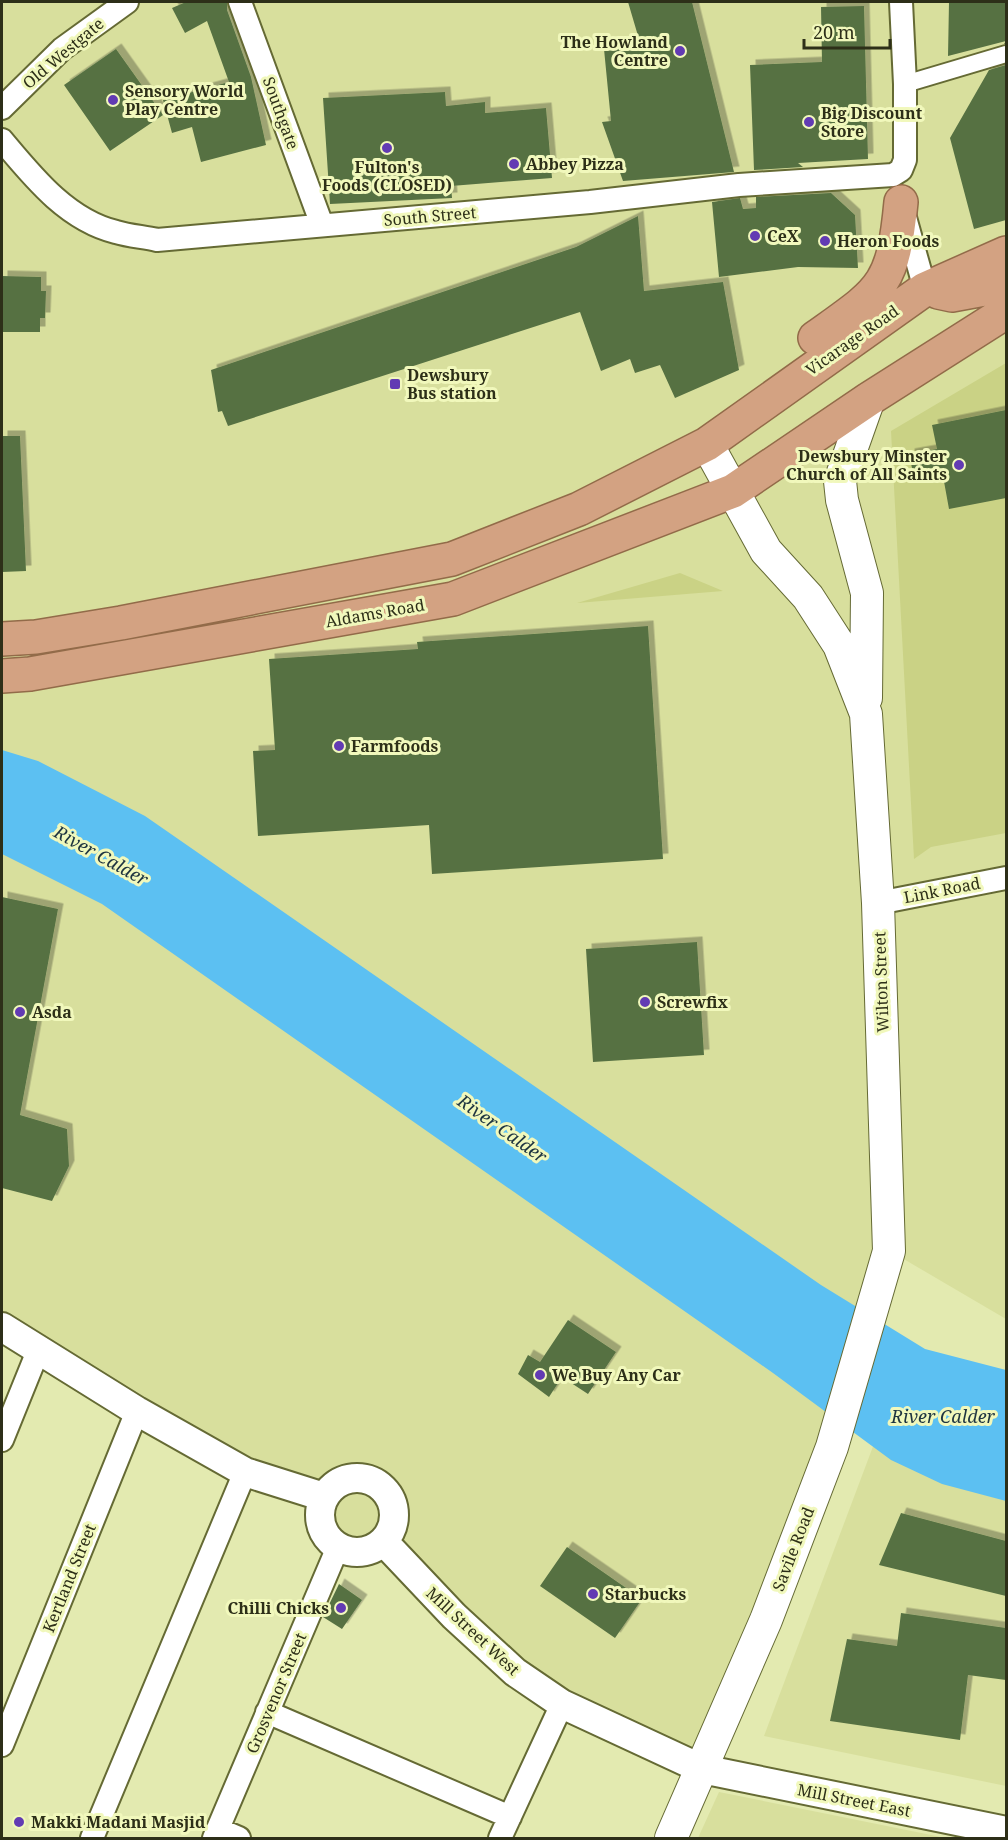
<svg xmlns="http://www.w3.org/2000/svg" width="1008" height="1840" viewBox="0 0 1008 1840" font-family="'Noto Serif',serif">
<style>
.built{fill:#d8df9d}
.green{fill:#cad285}
.water{fill:#5cc0f2}
.building{fill:#567143;filter:url(#shadow)}
.lines{fill:none;stroke-linecap:round;stroke-linejoin:round}
.pedestrian-casing{stroke:#656a34;stroke-width:20}
.minor-casing{stroke:#656a34;stroke-width:26}
.tertiary-casing{stroke:#656a34;stroke-width:32}
.secondary-casing{stroke:#656a34;stroke-width:34}
.trunk-casing{stroke:#926b49;stroke-width:36}
.pedestrian{stroke:#fff;stroke-width:16}
.minor{stroke:#fff;stroke-width:22}
.tertiary{stroke:#fff;stroke-width:28}
.secondary{stroke:#fff;stroke-width:32}
.trunk{stroke:#d3a282;stroke-width:33}
.poi-dot{fill:#623bb3;stroke:#f1f8bc;stroke-width:2}
.labels{text-anchor:middle;stroke-width:6;stroke-linejoin:round;paint-order:stroke}
.poi-label{font-size:16px;font-weight:bold;fill:#2d2f18;stroke:#f1f8bc;text-anchor:start}
.street-label{font-size:16px;fill:#2d2f18;stroke:#f1f8bc}
.water-label{font-size:18px;font-style:italic;fill:#1e3440;stroke:#f1f8bc}
</style>
<defs>
<filter id="shadow"><feDropShadow dx="5.5" dy="-5.5" stdDeviation="0" flood-color="#0004"/></filter>
</defs>
<rect width="100%" height="100%" fill="#e3eab0"/>
<path class="built" d="M2,2H1006V1319L890,1251L702,1769L562,1704L376,1548L357,1553L347,1551L332,1543L322,1528L321,1508L2,1340Z
M889,1404L1006,1448V1786L764,1736Z
M719,1792L946,1838H698Z"/>
<path class="green" d="M1006,363V833L931,847L914,859L891,431Z
M680,573L723,591L577,603Z"/>
<path class="water" d="M2,750L38,761L145,816L821,1285L925,1349L1006,1370V1501L942,1484L891,1460L773,1373L102,904L2,854Z"/>
<path class="building" d="M186,2H227V10L251,77L266,145L201,162L192,127L172,133L163,100L229,82L207,21L185,33L172,8Z
M628,2H692L734,172L623,181L602,122L611,121L604,49L641,46Z
M949,2H1006V44H1004L1006,41L948,56Z
M864,6L868,159L798,163L803,167L754,170L750,65L822,62L821,7Z
M116,49L163,115L110,151L64,85Z
M1006,65V220L974,229L950,138L989,70Z
M445,92L446,106L485,102V113L546,108L552,178L451,186L452,198L330,204L323,98Z
M831,193L855,215L858,268L798,267L719,277L712,202L740,198L743,209L756,208V197Z
M638,216L644,291L723,282L739,370L675,398L660,365L635,373L630,359L601,371L580,312L228,426L222,411L218,412L211,370L576,247Z
M2,276L41,277V291H46L45,318H40V332H2Z
M1006,410V498L949,509L943,476L915,482L909,454L937,449L932,425Z
M2,436H20L26,571L2,572Z
M648,626L663,859L432,874L429,825L258,836L253,751L275,750L269,659L418,649L417,642Z
M2,897L58,909L20,1115L67,1129L69,1166L52,1201L2,1188Z
M697,942L704,1055L593,1062L586,949Z
M568,1320L616,1352L588,1394L562,1377L549,1397L518,1374L528,1355L540,1362Z
M901,1513L1006,1541V1596L879,1565Z
M567,1547L642,1599L615,1638L540,1586Z
M339,1584L362,1600L342,1629L323,1617Z
M901,1613L1006,1628V1680L968,1675L960,1740L830,1721L847,1639L897,1646Z"/>
<g class="lines">
<defs>
<path id="pedestrian" d="M905,84L1006,54"/>
<path id="minor" d="M240,2L322,225
M2,108L62,49L127,2
M2,140C33,177 67,220 116,232C129,236 144,237 157,240L590,202L739,185L893,175L901,170L905,160V84L901,2
M904,214L925,289
M878,903L1006,878
M2,1440L38,1351
M267,1712L510,1817
M2,1745L137,1411
M218,1829L239,1838
M92,1838L245,1472
M214,1838L338,1547
M500,1838L562,1704"/>
<path id="tertiary" d="M2,1327L137,1411L245,1472L324,1497
M320 1515a37 37 0 1 1 74 0a37 37 0 1 1-74 0Z
M384,1542L454,1616L515,1672L562,1704L702,1769L1006,1831"/>
<path id="secondary" d="M866,698L867,593L842,500L840,481L869,399
M671,1838L766,1620L832,1447L889,1251L878,903L866,714L839,645L808,597L766,551L707,444"/>
<path id="trunk" d="M938,292L952,295L1006,285
M815,338C882,290 893,287 901,202
M2,639L36,637L121,623L452,559L579,509L707,444L925,289L1006,253
M2,676L30,674L453,599L733,491L869,399L1006,312"/>
</defs>
<use href="#pedestrian" class="pedestrian-casing"/>
<use href="#minor" class="minor-casing"/>
<use href="#tertiary" class="tertiary-casing"/>
<use href="#secondary" class="secondary-casing"/>
<use href="#trunk" class="trunk-casing"/>
<use href="#pedestrian" class="pedestrian"/>
<use href="#minor" class="minor"/>
<use href="#tertiary" class="tertiary"/>
<use href="#secondary" class="secondary"/>
<use href="#trunk" class="trunk"/>
</g>
<g class="poi-dot">
<circle cx="680" cy="51" r="6"/>
<circle cx="113" cy="100" r="6"/>
<circle cx="809" cy="122" r="6"/>
<circle cx="387" cy="148" r="6"/>
<circle cx="514" cy="164" r="6"/>
<circle cx="755" cy="236" r="6"/>
<circle cx="825" cy="241" r="6"/>
<rect x="389" y="378" width="12" height="12" rx="3"/>
<circle cx="959" cy="465" r="6"/>
<circle cx="339" cy="746" r="6"/>
<circle cx="645" cy="1002" r="6"/>
<circle cx="20" cy="1012" r="6"/>
<circle cx="540" cy="1375" r="6"/>
<circle cx="593" cy="1594" r="6"/>
<circle cx="341" cy="1608" r="6"/>
<circle cx="19" cy="1822" r="6"/>
</g>
<g class="labels">
<g class="poi-label">
<text x="668" y="48" text-anchor="end">The Howland<tspan x="668" dy="18">Centre</tspan></text>
<text x="125" y="97">Sensory World<tspan x="125" dy="18">Play Centre</tspan></text>
<text x="821" y="119">Big Discount<tspan x="821" dy="18">Store</tspan></text>
<text x="526" y="170">Abbey Pizza</text>
<text x="387" y="173" text-anchor="middle">Fulton's<tspan x="387" dy="18">Foods (CLOSED)</tspan></text>
<text x="767" y="242">CeX</text>
<text x="837" y="247">Heron Foods</text>
<text x="407" y="381">Dewsbury<tspan x="407" dy="18">Bus station</tspan></text>
<text x="947" y="462" text-anchor="end">Dewsbury Minster<tspan x="947" dy="18">Church of All Saints</tspan></text>
<text x="351" y="752">Farmfoods</text>
<text x="657" y="1008">Screwfix</text>
<text x="32" y="1018">Asda</text>
<text x="552" y="1381">We Buy Any Car</text>
<text x="605" y="1600">Starbucks</text>
<text x="329" y="1614" text-anchor="end">Chilli Chicks</text>
<text x="31" y="1828">Makki Madani Masjid</text>
</g>
<g class="street-label">
<text transform="translate(63 53) rotate(-40)" y="6">Old Westgate</text>
<text transform="translate(281 113) rotate(70)" y="6">Southgate</text>
<text transform="translate(430 216) rotate(-5)" y="6">South Street</text>
<text transform="translate(852 340) rotate(-35)" y="6">Vicarage Road</text>
<text transform="translate(375 613) rotate(-10)" y="6">Aldams Road</text>
<text transform="translate(942 890) rotate(-11)" y="6">Link Road</text>
<text transform="translate(881 982) rotate(-92)" y="6">Wilton Street</text>
<text transform="translate(793 1549) rotate(-69)" y="6">Savile Road</text>
<text transform="translate(69 1578) rotate(-68)" y="6">Kertland Street</text>
<text transform="translate(473 1631) rotate(43)" y="6">Mill Street West</text>
<text transform="translate(276 1693) rotate(-67)" y="6">Grosvenor Street</text>
<text transform="translate(854 1800) rotate(11)" y="6">Mill Street East</text>
</g>
<g class="water-label">
<text transform="translate(101 856) rotate(29)" y="6">River Calder</text>
<text transform="translate(502 1129) rotate(35)" y="6">River Calder</text>
<text x="943" y="1423">River Calder</text>
</g>
</g>
<rect width="1008" height="1840" fill="none" stroke="#2d2f18" stroke-width="6"/>
<path d="M804 39v9h86v-9" fill="none" stroke="#2d2f18" stroke-width="3"/>
<text x="813" y="39" font-size="18" fill="#2d2f18" stroke="#f1f8bc" stroke-width="4.5" paint-order="stroke">20 m</text>
</svg>
